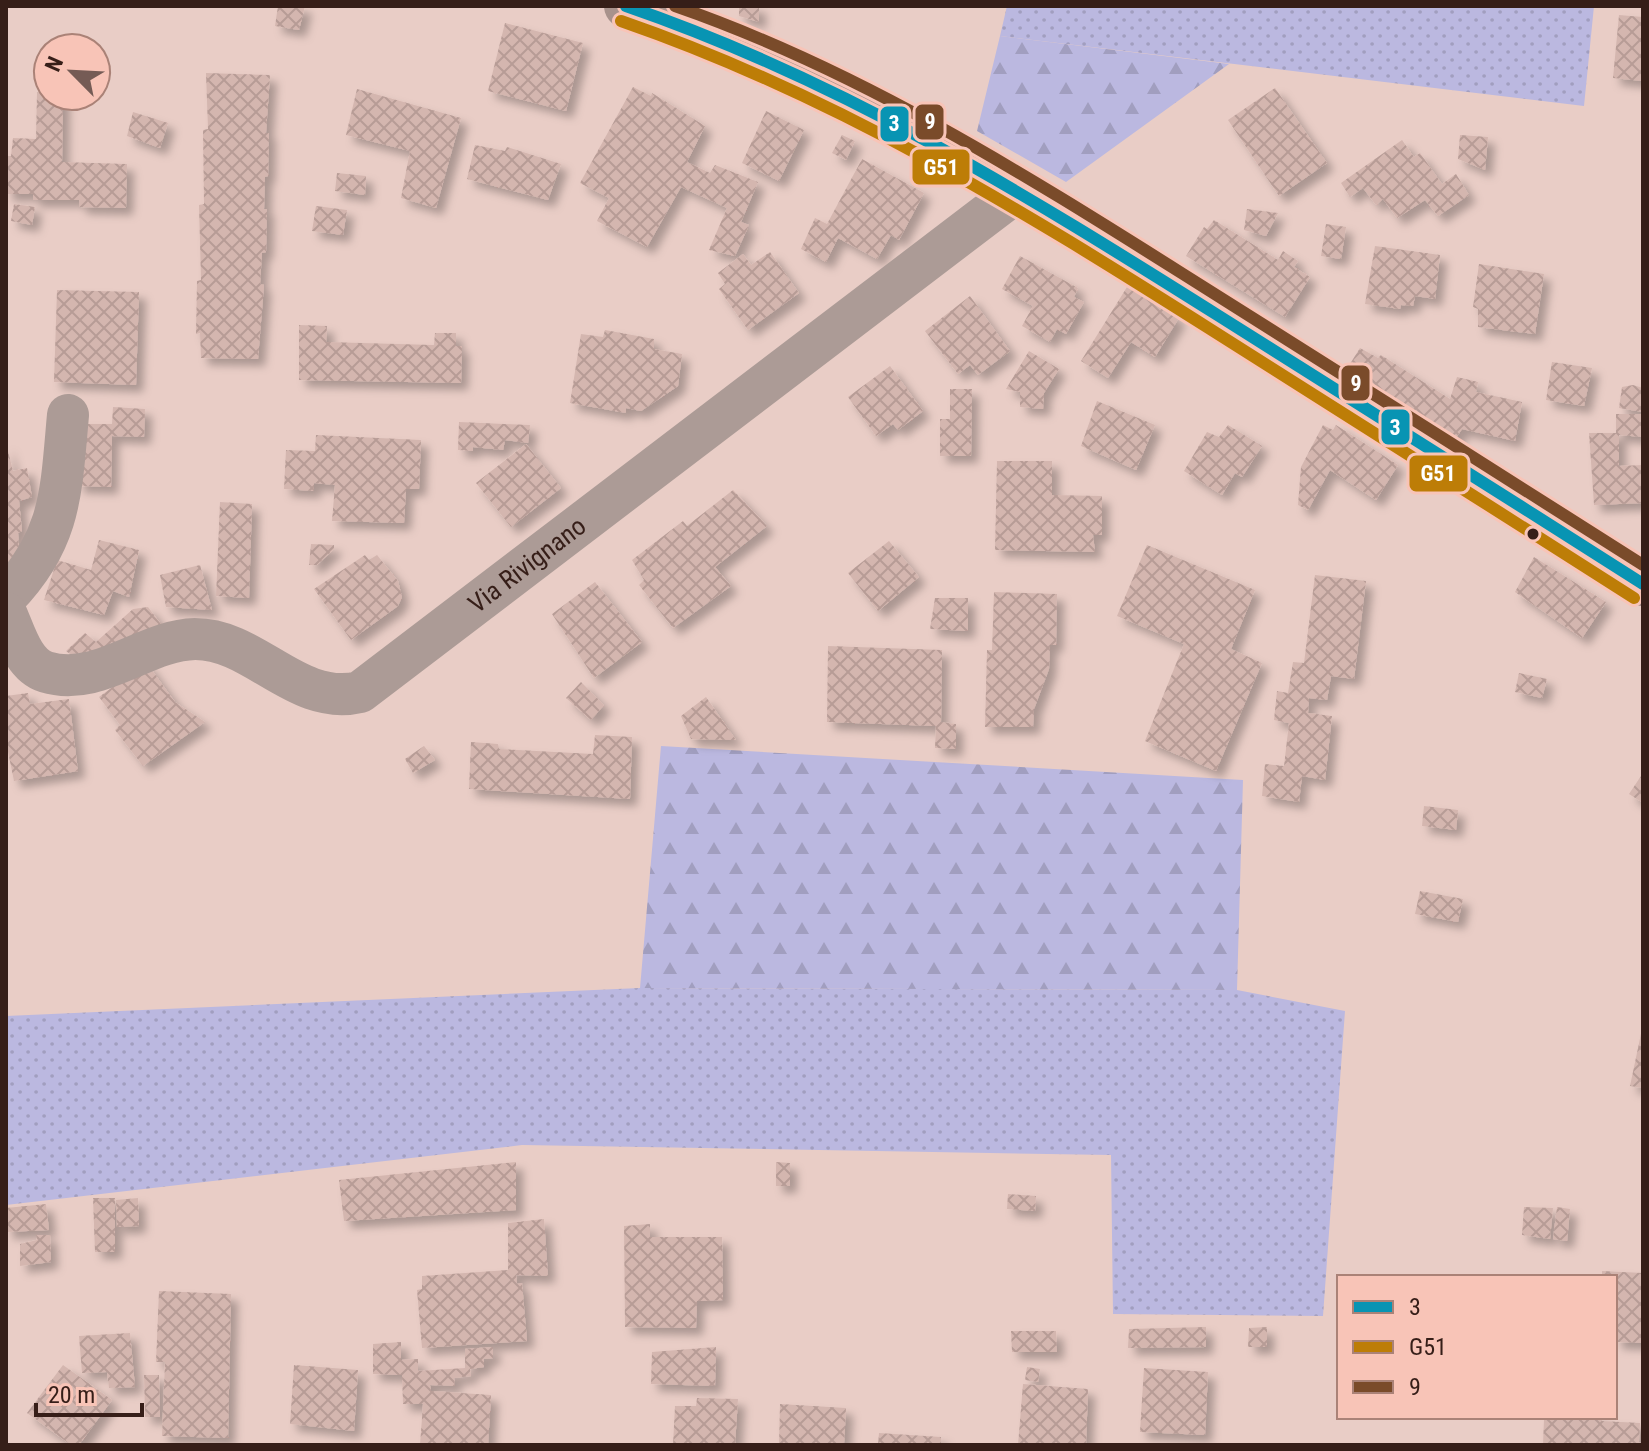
<svg xmlns="http://www.w3.org/2000/svg" width="1649" height="1451" viewBox="0 0 1649 1451" font-family="'Roboto Condensed',sans-serif">
<style>
.grass{fill:url(#grass-dots)}
.forest{fill:url(#forest-firs)}
.building{fill:url(#building-cross-hatch);filter:url(#shadow)}
.lines{fill:none;stroke-linecap:round;stroke-linejoin:round}
.minor{stroke:#ac9b96;stroke-width:42}
.major{stroke:#a8928c;stroke-width:44}
.bus-1-casing{stroke:#f8c4b7;stroke-width:18}
.bus-2-casing{stroke:#f8c4b7;stroke-width:18}
.bus-3-casing{stroke:#f8c4b7;stroke-width:18}
.bus-1{stroke:#0894b3;stroke-width:12}
.bus-2{stroke:#bd7d07;stroke-width:12}
.bus-3{stroke:#7a4b2a;stroke-width:12}
.bus-dot{fill:#361e18;stroke:#f8c4b7;stroke-width:3}
.labels{text-anchor:middle;stroke-width:8;stroke-linejoin:round;paint-order:stroke}
.street-label{font-size:26px;fill:#361e18;stroke:#f8c4b7}
.line-badge{stroke:#f8c4b7;stroke-width:3}
.badge-label{font-size:22px;text-anchor:middle;font-weight:bold;fill:#fff}
</style>
<defs>
<pattern id="grass-dots" width="8" height="8" patternUnits="userSpaceOnUse" patternTransform="scale(2)"><rect width="8" height="8" fill="#bbb8e0"/><path d="M2 2h.1M6 6h.1" fill="none" stroke="#a19ebf" stroke-width="1.8" stroke-linecap="round"/></pattern>
<pattern id="forest-firs" width="22" height="20" patternUnits="userSpaceOnUse" patternTransform="scale(2)"><rect width="22" height="20" fill="#bbb8e0"/><path d="M5 1l3.5 6h-7zM16 11l3.5 6h-7z" fill="#a19ebf"/></pattern>
<pattern id="building-cross-hatch" width="8" height="8" patternUnits="userSpaceOnUse" patternTransform="scale(2)"><rect width="8" height="8" fill="#d4b6af"/><path d="M0 0l8 8M0 8l8-8" fill="none" stroke="#b79c96"/></pattern>
<filter id="shadow"><feDropShadow dx="7" dy="7" stdDeviation="4" flood-color="#0004"/></filter>
</defs>
<rect width="100%" height="100%" fill="#e9cdc6"/>
<path class="grass" d="M1007,6H1594L1584,106L1000,36Z
M640,988L1237,990L1345,1011L1323,1316L1113,1314L1111,1155L522,1145L6,1205V1016Z"/>
<path class="forest" d="M1000,36L1229,64L1066,182L977,131Z
M661,746L1243,780L1237,990L640,988Z"/>
<path class="building" d="M278,6H305L299,30L275,26Z
M739,6H759V22L739,16Z
M1619,15L1643,17V81L1613,78Z
M505,23L583,43L566,111L488,91Z
M206,73L270,75L266,133H269L268,176L265,177L264,209H267L266,252L262,253L260,284L264,285L258,359L201,358L200,333L196,334L197,281L201,280L199,205L204,204L203,130L208,129Z
M633,87L651,96L652,93L705,126L687,162L710,173L715,165L758,182L741,222L749,225L735,256L709,250L727,208L681,187L647,247L597,221L609,198L580,183Z
M1275,88L1327,163L1279,196L1228,120Z
M357,89L461,118L436,208L401,198L410,151L346,135Z
M37,92L63,96L62,162L127,164L126,208L80,207L79,200H33V194H6V156H11L13,138L36,139Z
M766,111L804,130L779,181L742,163Z
M133,112L168,123L160,148L127,136Z
M842,135L855,141L846,160L832,153Z
M1460,135L1488,137L1485,170L1458,159Z
M1402,140L1414,157L1420,153L1442,184L1456,174L1469,195L1438,216L1425,200L1397,218L1383,199L1376,205L1363,188L1350,197L1341,183Z
M475,145L505,151L507,147L561,164L548,200L467,179Z
M862,159L924,193L899,240L891,235L877,259L838,238L826,262L801,249L815,218L827,224Z
M337,173L366,176L365,195L335,191Z
M14,204L35,207L32,225L11,221Z
M316,206L347,210L343,235L312,231Z
M1247,209L1278,213L1266,236L1244,230Z
M1214,220L1278,260L1283,251L1298,261L1294,267L1310,277L1285,317L1186,256L1204,227L1207,229Z
M1326,224L1346,227L1341,259L1321,256Z
M1375,246L1440,255L1435,299L1415,296L1413,306L1401,305L1400,309L1365,304Z
M770,252L799,293L748,330L719,289L725,284L718,273L743,254L751,265Z
M1020,256L1078,288L1074,297L1084,302L1066,334L1057,329L1050,342L1022,326L1033,306L1002,289Z
M1479,264L1544,274L1535,334L1478,327V309L1473,307Z
M1127,287L1179,318L1155,357L1131,342L1108,378L1081,361Z
M57,290L139,292L136,385L54,382Z
M970,296L1010,351L978,375L970,365L958,374L925,331Z
M299,325L327,326L326,342L434,345L435,333H456V346H462L461,383L299,380Z
M605,330L654,339V349L682,354L678,386L641,411L626,408V413L570,403L581,334L603,337Z
M1360,348L1378,358L1381,355L1450,399L1457,377L1478,382L1476,392L1522,402L1515,441L1462,429L1452,444L1343,375Z
M1029,351L1059,369L1044,393L1043,409L1020,407V392L1006,389Z
M1552,362L1592,368L1584,406L1546,400Z
M890,366L923,411L898,430L893,424L876,436L848,397Z
M1633,385L1643,388V412L1619,408L1622,387Z
M950,389H972L971,456H940V419H950Z
M1097,401L1155,425L1136,470L1081,446Z
M113,407L145,409L144,437L112,436L111,487L77,486V424H112Z
M1616,414H1643V437L1619,435V466L1643,465V503L1594,505L1589,433H1616Z
M459,422L530,425L528,443L505,440L503,450L473,447V451L458,450Z
M1228,425L1262,446L1242,477L1235,473L1222,495L1184,471L1207,432L1219,437Z
M1323,425L1333,430L1336,425L1398,465L1376,500L1330,470L1308,510L1298,505L1301,467Z
M316,435L421,440L419,489H406L404,523L332,521L335,485L314,483V491L284,489L286,450L315,451Z
M6,443L13,471L27,468L32,497L19,501L22,531L18,533L20,564H6Z
M526,444L561,488L511,527L476,483Z
M997,461H1052V495L1102,496V535H1093L1095,552L995,550Z
M733,490L767,526L715,567L731,586L673,628L639,585L644,580L632,560L683,521L687,526Z
M220,502L252,504L249,598L216,596Z
M99,540L139,550L129,597L113,591L104,615L44,600L57,560L91,570Z
M889,541L919,577L878,611L848,573Z
M311,544L334,545V549L317,565H309Z
M1147,545L1255,590L1231,649L1262,663L1216,771L1145,741L1184,644L1117,616Z
M365,555L369,560L377,555L398,581L402,597L398,606L351,640L314,589Z
M1534,557L1606,602L1582,638L1515,592Z
M200,565L212,610L166,607L160,575Z
M1315,575L1366,581L1354,679L1331,676L1327,700L1309,698L1308,713L1332,716L1325,780L1302,776L1299,802L1262,796L1265,764L1284,766L1289,723L1274,720L1277,691L1288,693L1293,662L1304,663Z
M595,582L642,642L594,678L552,614Z
M994,592L1057,594L1056,645H1050L1049,669L1034,709L1033,727H985L987,650H992Z
M935,598H968V631L930,629Z
M148,607L169,635L87,662L79,653L74,657L66,651L85,633L96,642L133,609Z
M828,646L942,650L941,722L956,724V749L935,748L936,726L827,722Z
M146,662L175,702L205,722L143,766L115,730L120,725L99,697Z
M1519,673L1547,679L1542,698L1515,692Z
M581,682L604,705L591,720L566,698Z
M28,693L30,704L69,699L78,771L14,781L6,742V696Z
M706,697L736,740L691,739L681,716Z
M595,735L632,737L630,799L469,789L471,742L498,744L499,749L593,754Z
M424,746L435,760L413,773L405,759Z
M1643,773V803L1629,794Z
M1424,806L1458,810L1456,830L1422,826Z
M1420,891L1463,899L1458,922L1415,914Z
M1642,1029H1643V1088L1630,1086Z
M516,1162V1210L344,1221L339,1180Z
M776,1162L790,1163V1186H776Z
M1008,1194L1036,1196L1035,1211L1007,1209Z
M93,1198H115V1252H95Z
M138,1198L139,1226L117,1227L116,1200Z
M46,1204L49,1230L6,1232V1208Z
M1524,1207L1553,1208L1550,1239L1522,1235Z
M1557,1207L1570,1209L1567,1241L1553,1239Z
M544,1219L548,1276L516,1275L517,1284L522,1283L527,1341L422,1348L417,1290L422,1289V1276L508,1270V1223Z
M650,1224V1237H722L723,1300L697,1301L696,1328L625,1327L624,1226Z
M36,1235H50L51,1262L20,1266V1244L37,1240Z
M1602,1271L1643,1273V1343L1615,1342V1277H1602Z
M159,1291L231,1294L228,1438L162,1436L165,1362H156Z
M1206,1327V1347L1128,1348L1129,1329Z
M1267,1327V1347H1248L1249,1328Z
M1011,1331H1056L1057,1352H1012Z
M130,1333L135,1387L109,1388L107,1372L82,1373L79,1336Z
M401,1342V1360L418,1359V1371L465,1368V1349L493,1347V1358L484,1359V1367L470,1369L471,1376L454,1378L455,1386L430,1385L431,1391L491,1395L488,1445H420L423,1404H403L402,1375L373,1374V1344Z
M716,1347L715,1386L651,1384L652,1352Z
M63,1365L112,1400L79,1445H71L27,1413Z
M294,1365L358,1370L354,1431L290,1424Z
M1027,1367L1040,1369L1038,1382L1025,1380Z
M1144,1368L1208,1372L1205,1435L1140,1432Z
M144,1375H159L160,1417H145Z
M1023,1384L1088,1389L1086,1445H1018Z
M697,1398L738,1399L735,1445H673L675,1406H696Z
M780,1404L846,1408L844,1445H779Z
M1570,1417H1603L1602,1421L1640,1423L1639,1442L1643,1445H1543L1544,1419Z
M879,1433L941,1437V1445H878Z"/>
<g class="lines">
<g class="minor">
<path d="M6,597C62,539 61,491 68,415"/>
<path id="s1" d="M6,613C15,633 23,665 46,672C98,688 145,640 195,639C256,639 296,707 360,692L1019,190"/>
</g>
<path class="major" d="M626,6C829,69 1005,181 1183,293C1337,390 1490,487 1643,584"/>
<defs>
<path id="bus-1" d="M626,6C844,81 1025,194 1219,316C1360,405 1502,494 1643,584"/>
<path id="bus-2" d="M621,21C835,95 1019,208 1210,329C1351,418 1493,508 1634,598"/>
<path id="bus-3" d="M675,6C857,69 1021,172 1183,274C1336,370 1490,468 1643,565"/>
</defs>
<use href="#bus-1" class="bus-1-casing"/>
<use href="#bus-2" class="bus-2-casing"/>
<use href="#bus-3" class="bus-3-casing"/>
<use href="#bus-1" class="bus-1"/>
<use href="#bus-2" class="bus-2"/>
<use href="#bus-3" class="bus-3"/>
</g>
<circle class="bus-dot" cx="1533" cy="534" r="7"/>
<g class="labels">
<g class="street-label">
<text dy="9" stroke="none"><textPath href="#s1" startOffset="616">Via Rivignano</textPath></text>
</g>
</g>
<g class="line-badge">
<rect x="914" y="103" width="31" height="38" rx="8" fill="#7a4b2a"/>
<rect x="879" y="105" width="31" height="38" rx="8" fill="#0894b3"/>
<rect x="911" y="148" width="60" height="38" rx="8" fill="#bd7d07"/>
<rect x="1340" y="364" width="31" height="38" rx="8" fill="#7a4b2a"/>
<rect x="1380" y="408" width="31" height="38" rx="8" fill="#0894b3"/>
<rect x="1408" y="454" width="61" height="39" rx="8" fill="#bd7d07"/>
</g>
<g class="badge-label">
<text x="930" y="129">9</text>
<text x="894" y="131">3</text>
<text x="941" y="175">G51</text>
<text x="1356" y="391">9</text>
<text x="1395" y="435">3</text>
<text x="1438" y="481">G51</text>
</g>
<rect width="1649" height="1451" fill="none" stroke="#361e18" stroke-width="16"/>
<rect x="1337" y="1275" width="280" height="144" fill="#f8c4b7" stroke="#aa8277" stroke-width="2"/>
<rect x="1353" y="1301" width="40" height="12" fill="#0894b3" stroke="#aa8277" stroke-width="2"/>
<text x="1409" y="1315" font-size="24" fill="#361e18">3</text>
<rect x="1353" y="1341" width="40" height="12" fill="#bd7d07" stroke="#aa8277" stroke-width="2"/>
<text x="1409" y="1355" font-size="24" fill="#361e18">G51</text>
<rect x="1353" y="1381" width="40" height="12" fill="#7a4b2a" stroke="#aa8277" stroke-width="2"/>
<text x="1409" y="1395" font-size="24" fill="#361e18">9</text>
<g transform="translate(72 72) rotate(294)"><circle r="38" fill="#f8c4b7" stroke="#aa8277" stroke-width="2"/>
<path d="M0-6L14 30L0 20L-14 30Z" fill="#755b55"/>
<text y="-12" font-size="22" font-weight="bold" text-anchor="middle" fill="#361e18">N</text>
</g>
<path d="M36 1403v12h106v-12" fill="none" stroke="#361e18" stroke-width="4"/>
<text x="48" y="1403" font-size="24" fill="#361e18" stroke="#f8c4b7" stroke-width="6" paint-order="stroke">20 m</text>
</svg>
